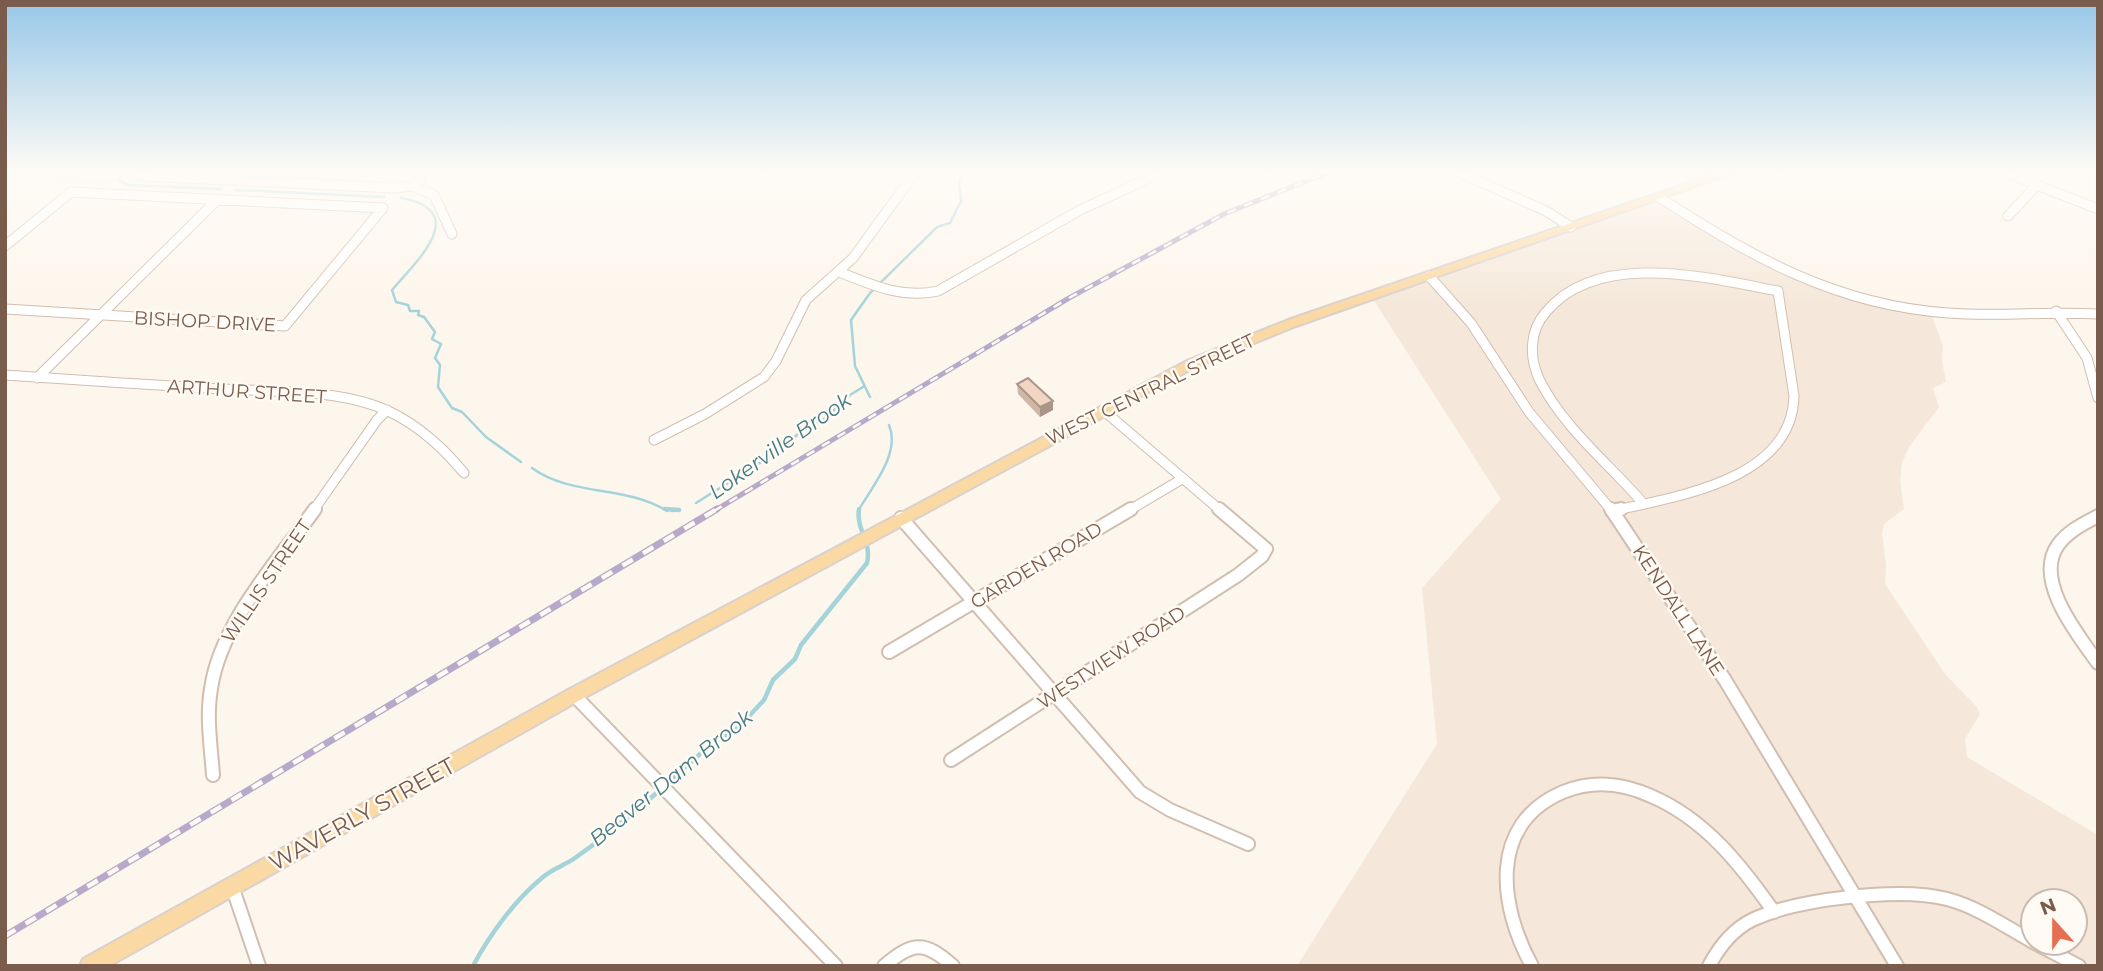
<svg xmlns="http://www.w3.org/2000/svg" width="2103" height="971" viewBox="0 0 2103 971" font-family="Montserrat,sans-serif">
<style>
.residential{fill:#f5e8da;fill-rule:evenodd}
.green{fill:#d8ecc9}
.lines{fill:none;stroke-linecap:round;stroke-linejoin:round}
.stream-far1{stroke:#a5d3da;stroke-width:2.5}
.stream{stroke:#a5d3da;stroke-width:4.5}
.minor-far1-casing{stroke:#d1beb0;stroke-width:11}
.minor-casing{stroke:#d1beb0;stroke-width:16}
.major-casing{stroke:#dad1cd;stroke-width:4}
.minor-far1{stroke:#fff;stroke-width:9}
.minor{stroke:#fff;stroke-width:12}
.major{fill:#fbd9a5;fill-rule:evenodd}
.rail-far1-casing{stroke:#b9a8c9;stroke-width:5}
.rail-casing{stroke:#b9a8c9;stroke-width:7}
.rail-far1{stroke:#fffaf3;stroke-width:2.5;stroke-dasharray:9;stroke-linecap:butt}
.rail{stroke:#fffaf3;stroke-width:4.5;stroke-dasharray:12;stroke-linecap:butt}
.wall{fill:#d1b7a8}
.shaded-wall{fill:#aa9588}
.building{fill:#f3d5c3;stroke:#aa9588;stroke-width:2}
.labels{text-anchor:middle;stroke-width:5;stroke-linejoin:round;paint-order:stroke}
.street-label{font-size:19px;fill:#7a5c4d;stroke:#fffaf3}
.water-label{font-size:21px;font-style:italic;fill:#437c86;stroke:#fffaf3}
.near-street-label{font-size:23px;fill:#7a5c4d;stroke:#fffaf3}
</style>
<rect width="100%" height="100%" fill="#fdf6ec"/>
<path class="residential" d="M1659,197L1793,277L1930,311L1943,346L1942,361L1946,382L1933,388L1939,407L1909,447L1902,463L1900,481L1904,509L1884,524L1882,533L1886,566L1885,584L1945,674L1977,707L1980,714L1965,739L1967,757L2098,835V966H1297L1437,744L1422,588L1501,499L1371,296ZM2033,901H2075V943H2033Z"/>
<path class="green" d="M8,170H127L109,185L51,182L57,176L5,174Z"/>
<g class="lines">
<path class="stream-far1" d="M124,170L119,181L129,185L220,189
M236,190L384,197
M401,198C472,211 416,262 392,290L396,302L408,305L410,311H419L418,315L424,317L435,332L432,339L441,344L435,358L440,365L438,387L452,408L462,412L486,437L521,462
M870,397L855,366L851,320L870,293L937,227L950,223L961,201L959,183L962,170
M532,468C572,497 626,485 667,511
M696,503L782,449L800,432L823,420L850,395L863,387
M672,511L679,510
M858,511C872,487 901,453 889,425"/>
<path class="stream" d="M665,509L679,510
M665,785L708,747L738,728L764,700L773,680L795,659L801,645L867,563C872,541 856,531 859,509
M473,966C490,934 515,900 543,877C552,869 565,865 575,858C605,837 633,814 660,790"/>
<defs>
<path id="minor-far1" d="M136,170V174L143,176L393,188L413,186L434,195L452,234
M1454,170L1546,211L1571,227
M1999,170L2098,209
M413,186L420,180L418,170
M1659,197C1752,257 1835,305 1948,313C1998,317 2048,311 2098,314
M2008,216L2037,185
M5,246L71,192L383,208
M839,272C872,285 902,299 938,291L1080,210L1167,170
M1429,276L1471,323L1529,412L1612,511
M5,309L285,326L383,208
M2056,311L2087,358L2098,398
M5,375C78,380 150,385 223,389C274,392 328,389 376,406C412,419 440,444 464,473
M37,378L217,200
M1103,410L1221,511
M654,440L705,414L764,377L776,361L806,300L853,258L917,170
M313,511L377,420L387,410
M1128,511L1182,479
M1613,511C1678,496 1792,480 1794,396L1778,291C1709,278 1598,249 1546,312C1529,331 1529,358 1540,381C1564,428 1609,464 1643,503"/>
<path id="minor" d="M1611,509L1725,680L1897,966
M1612,511L1621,509
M2098,516C2083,524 2068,531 2058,545C2033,580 2078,635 2098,663
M901,518L1140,792L1170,810L1248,844
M889,652L1131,509
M574,695L836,966
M951,760L1238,575L1262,556L1266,549L1219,509
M213,775C211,747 206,717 211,689C220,624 277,562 315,509
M232,886L259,966
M2035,943L2079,966
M884,966C913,941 925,941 953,966
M1532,966C1499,906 1488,824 1563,792C1592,780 1623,783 1651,796C1705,819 1741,865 1774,912
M1709,966C1719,947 1732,930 1752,920C1796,899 1900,887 1947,899C1978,907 2006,927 2033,942"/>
<path id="major" d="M1726,170H1741L1296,326L1195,367L580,700L109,966H80L83,959L568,690L1187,361L1288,320Z"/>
</defs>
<use href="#minor-far1" class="minor-far1-casing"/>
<use href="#minor" class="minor-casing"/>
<use href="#major" class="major-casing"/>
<use href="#minor-far1" class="minor-far1"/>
<use href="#minor" class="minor"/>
<use href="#major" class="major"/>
<defs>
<path id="rail-far1" d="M714,511L1069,298L1224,214L1334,170"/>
<path id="rail" d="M5,936L717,509"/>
</defs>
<use href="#rail-far1" class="rail-far1-casing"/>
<use href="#rail" class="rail-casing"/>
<use href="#rail-far1" class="rail-far1"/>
<use href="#rail" class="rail"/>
</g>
<path class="wall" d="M1017,384L1053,401V410L1040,417L1018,394Z"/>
<path class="shaded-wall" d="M1053,401V410L1040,417V407Z"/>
<path class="building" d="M1028,378L1053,401L1040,407L1017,384Z"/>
<linearGradient id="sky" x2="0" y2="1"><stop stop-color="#97c7e8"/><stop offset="0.56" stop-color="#fefbf6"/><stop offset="1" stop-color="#fefbf6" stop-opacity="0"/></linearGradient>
<rect width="2103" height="306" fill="url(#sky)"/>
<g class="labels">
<g class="street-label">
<text transform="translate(205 321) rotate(3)" y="7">BISHOP DRIVE</text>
<text transform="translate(1150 389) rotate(-26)" y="7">WEST CENTRAL STREET</text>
<text transform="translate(247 391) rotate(4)" y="7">ARTHUR STREET</text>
<text transform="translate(1036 565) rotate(-31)" y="7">GARDEN ROAD</text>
<text transform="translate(266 581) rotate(-56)" y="7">WILLIS STREET</text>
<text transform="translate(1679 610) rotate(57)" y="7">KENDALL LANE</text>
<text transform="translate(1111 657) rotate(-33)" y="7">WESTVIEW ROAD</text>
</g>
<g class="water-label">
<text transform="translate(780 446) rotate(-35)" y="7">Lokerville Brook</text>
<text transform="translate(671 778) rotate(-39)" y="7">Beaver Dam Brook</text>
</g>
<g class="near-street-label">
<text transform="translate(362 814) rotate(-29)" y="8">WAVERLY STREET</text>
</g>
</g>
<rect width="2103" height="971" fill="none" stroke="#7a5c4d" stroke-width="14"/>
<g transform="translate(2054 922) rotate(339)"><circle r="33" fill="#fffaf3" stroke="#cabbb1" stroke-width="2"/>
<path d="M0-5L12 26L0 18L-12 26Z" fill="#e76f51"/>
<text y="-10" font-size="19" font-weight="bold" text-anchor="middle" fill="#7a5c4d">N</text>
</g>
</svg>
